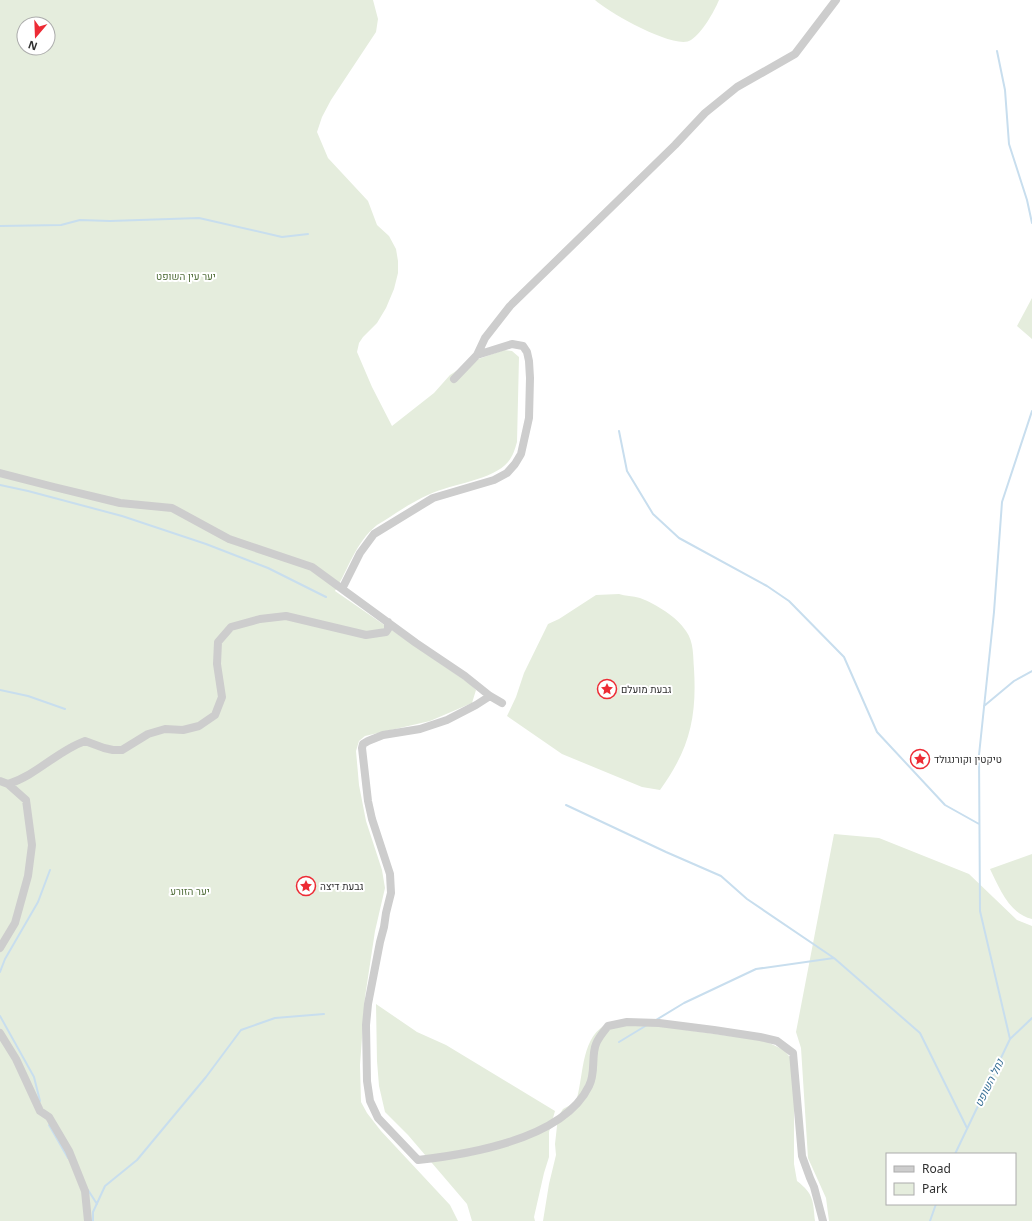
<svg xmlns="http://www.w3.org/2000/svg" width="1032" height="1221" viewBox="0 0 1032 1221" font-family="'Noto Sans',Heebo,sans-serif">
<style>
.green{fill:#e5eddd;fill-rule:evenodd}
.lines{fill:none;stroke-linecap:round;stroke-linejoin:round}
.stream{stroke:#c8deee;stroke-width:2}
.minor{stroke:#cdcdcd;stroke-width:8}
.labels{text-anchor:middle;stroke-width:4;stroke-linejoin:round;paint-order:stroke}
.park-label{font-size:10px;fill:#516e3a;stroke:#fff}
.poi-label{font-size:10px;fill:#303030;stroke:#fff;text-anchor:start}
.water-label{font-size:11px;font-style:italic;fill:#397096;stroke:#fff}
</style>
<rect width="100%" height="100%" fill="#fff"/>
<path class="green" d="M0,0H373L378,19L376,32L331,100L322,117L317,132L328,158L368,201L377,225L389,236L396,249L398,261V273L394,289L386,308L377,323L363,337L359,343L357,352L372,387L392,426L434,393L450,375L470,362L504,350L512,351L519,357L517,442C515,449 513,456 508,462C493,480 451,484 430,494C411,502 394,515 377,525C355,543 349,568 335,591L470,684L476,690L472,703L430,721L365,736L359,741L356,751L359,785L366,821L382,870L385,888L375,931L365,997L360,1065L361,1102L367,1113L381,1131L450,1205L458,1221H0ZM24,24H48V48H24Z
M595,0H719C714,12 702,33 691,40C676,51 608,12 595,0Z
M1032,298V339L1017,326Z
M619,594C625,596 633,596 640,598C656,604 677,617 686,631C694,642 693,656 694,669C697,718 689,750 660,790L642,787L562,754L507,716L516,697L524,673L548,624L559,619L596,595Z
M834,834L879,838L969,874L1017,920L1032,926V1221H829L826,1198L808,1158L801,1048L796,1032ZM887,1154H1015V1204H887Z
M1032,854V919C1009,914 999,887 990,869Z
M376,1004L417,1032L446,1045L555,1111L549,1132V1157L544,1173L534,1217L535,1221H472L467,1204L408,1135L385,1112L379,1086L377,1061Z
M621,1021L765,1041L784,1050L793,1061L794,1071V1164L797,1181C814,1194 813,1201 815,1221H543L549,1184L556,1155L555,1144L558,1117L563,1109L572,1104L577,1098C584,1073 581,1035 609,1023C612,1021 617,1021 621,1021Z"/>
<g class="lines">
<path class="stream" d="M997,51L1005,90L1009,144L1027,200L1032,223
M0,226L61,225L80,220L110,221L199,218L282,237L308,234
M619,431L627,471L653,514L679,538L767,586L789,601L844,657L877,732L945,805L979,824
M0,485L28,491L122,516L206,544L268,568L326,597
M0,690L28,696L65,709
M984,706L1014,681L1032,671
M566,805L666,852L721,876L747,899L834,958L920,1033L967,1128
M0,972L5,959L38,902L50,870
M0,1016L34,1077L40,1101
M656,1020L684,1003L756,969L834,958
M1010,1039L980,911L979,755L994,612L1002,502L1032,411
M619,1042L647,1025
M49,1125L68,1158
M955,1154L1010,1039L1032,1018
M88,1190L97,1204
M93,1221V1212L105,1186L137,1160L206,1077L241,1030L275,1018L324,1014
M930,1221L936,1204"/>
<path class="minor" d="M454,379L477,355L485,338L510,306L675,145L705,113L737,87L795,54L836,0
M0,473L54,487L120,503L172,508L229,539L312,567L416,643L465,676L490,696L502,703
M342,589L360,553L374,534L433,498L494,480L507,473L515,464L521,454L529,418L530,378L529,361L527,352L523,346L512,344L477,355
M490,696L476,705L447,720L420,729L383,735L368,741L363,744L362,748L368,801L372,819L390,874L391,893L386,913L384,927L380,942L368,1004L366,1025L367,1081L370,1101L378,1118L418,1160C471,1154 564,1138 589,1086C596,1073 591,1056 596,1044C598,1038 604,1031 608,1026L627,1022L659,1023L714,1030L760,1037L777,1041L793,1053L802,1156L810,1178L814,1187L823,1221
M0,781L8,784L26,800L32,845L28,876L15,923L0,948
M8,784C37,775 57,751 85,741L104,748L113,750H122L148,734L165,729L183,730L199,726L215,715L222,697L217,664L218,642L231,627L260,619L286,616L366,635L386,632L388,629V622
M0,1033L16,1059L40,1111L49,1117L69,1151L85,1191L88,1221"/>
</g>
<defs>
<symbol id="sight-ring" viewBox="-11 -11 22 22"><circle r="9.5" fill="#fff" stroke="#ed2b35" stroke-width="1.5"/><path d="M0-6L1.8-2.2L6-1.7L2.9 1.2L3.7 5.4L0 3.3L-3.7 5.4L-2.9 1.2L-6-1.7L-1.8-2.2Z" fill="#ed2b35"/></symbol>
</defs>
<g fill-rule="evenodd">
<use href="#sight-ring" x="596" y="678" width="22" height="22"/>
<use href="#sight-ring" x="909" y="748" width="22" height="22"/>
<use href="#sight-ring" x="295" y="875" width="22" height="22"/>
</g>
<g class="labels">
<g class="park-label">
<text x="186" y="280">יער עין השופט</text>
<text x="190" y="895">יער הזורע</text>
</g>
<g class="poi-label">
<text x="621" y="693">גבעת מועלם</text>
<text x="934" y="763">טיקטין וקורנגולד</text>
<text x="320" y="890">גבעת דיצה</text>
</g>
<g class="water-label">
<text transform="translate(989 1083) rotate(-64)" y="4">נחל השופט</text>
</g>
</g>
<rect x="886" y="1153" width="130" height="52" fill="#ffffff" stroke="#acacac"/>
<rect x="894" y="1166" width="20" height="6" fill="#cdcdcd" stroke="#acacac"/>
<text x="922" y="1173" font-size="12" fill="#303030">Road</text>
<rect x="894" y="1183" width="20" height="12" fill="#e5eddd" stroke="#acacac"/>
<text x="922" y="1193" font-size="12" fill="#303030">Park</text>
<g transform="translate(36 36) rotate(199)"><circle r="19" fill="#ffffff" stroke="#acacac"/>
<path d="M0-3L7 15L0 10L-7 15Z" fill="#ed2b35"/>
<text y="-6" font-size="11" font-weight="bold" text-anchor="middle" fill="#303030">N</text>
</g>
</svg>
